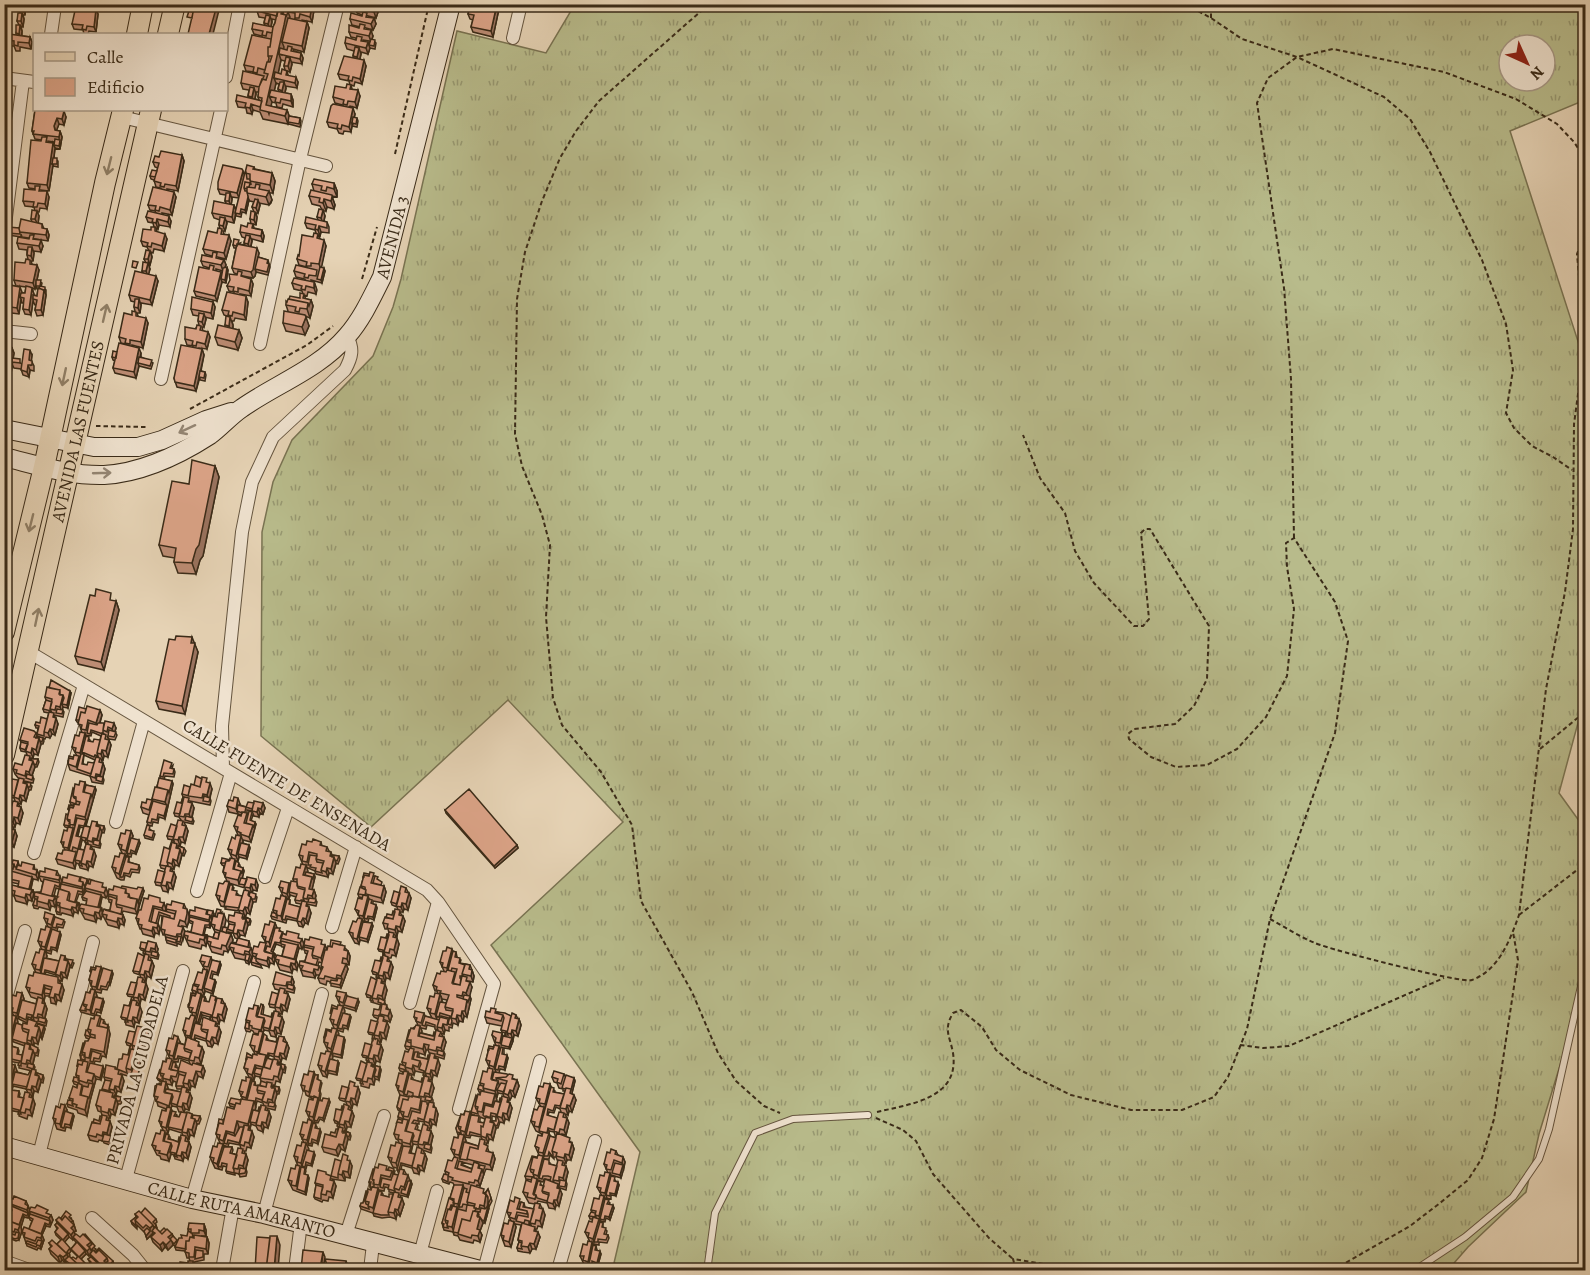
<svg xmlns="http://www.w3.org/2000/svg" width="1590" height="1275" viewBox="0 0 1590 1275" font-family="Alegreya,serif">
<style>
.grass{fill:url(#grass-tufts);stroke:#797352;stroke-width:1.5;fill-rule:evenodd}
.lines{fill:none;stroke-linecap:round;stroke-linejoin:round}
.lane-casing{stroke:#65553f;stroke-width:8}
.street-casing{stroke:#65553f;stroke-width:14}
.secondary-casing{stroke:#3a2b18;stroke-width:20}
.primary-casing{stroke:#3a2b18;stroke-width:22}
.path{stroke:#3a2b18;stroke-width:2;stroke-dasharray:4.5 3;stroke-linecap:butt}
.lane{stroke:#efe2cf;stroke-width:6}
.street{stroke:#efe2cf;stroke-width:12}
.secondary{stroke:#efe2cf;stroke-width:18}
.primary{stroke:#e6d3b5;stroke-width:20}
.wall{fill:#bd8d75;stroke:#3a2b18;stroke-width:1.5;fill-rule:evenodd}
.shaded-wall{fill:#9a735f;stroke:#3a2b18;stroke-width:1.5}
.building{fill:#dca488;stroke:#3a2b18;stroke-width:1.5}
.oneway{stroke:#907f66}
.oneway2{stroke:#948674}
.labels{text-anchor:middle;stroke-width:5;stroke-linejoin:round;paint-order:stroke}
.street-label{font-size:18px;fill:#3a2b18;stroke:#efe2cf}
</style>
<defs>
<pattern id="grass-tufts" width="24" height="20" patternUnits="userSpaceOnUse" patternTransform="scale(1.5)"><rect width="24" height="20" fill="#b8bb8b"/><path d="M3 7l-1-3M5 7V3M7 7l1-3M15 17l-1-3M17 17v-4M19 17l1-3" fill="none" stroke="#979871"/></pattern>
</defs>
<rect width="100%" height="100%" fill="#e6d3b5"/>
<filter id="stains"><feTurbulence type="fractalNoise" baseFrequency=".00333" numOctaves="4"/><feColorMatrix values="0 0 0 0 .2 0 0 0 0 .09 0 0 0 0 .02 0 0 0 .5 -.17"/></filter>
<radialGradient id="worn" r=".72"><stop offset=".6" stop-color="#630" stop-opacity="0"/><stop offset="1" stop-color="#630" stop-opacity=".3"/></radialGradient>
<path class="grass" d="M575,4L1585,5V100L1510,131L1585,363V697L1559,793L1585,829V984L1539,1134L1526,1192L1468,1247L1448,1270H632L614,1263L640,1152L491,945L623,822L508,700L371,827L261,736L262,532L273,482L292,440L373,356L393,307L401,279L457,31L546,53ZM1509,45H1545V81H1509Z"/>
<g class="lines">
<defs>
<path id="lane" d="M710,1270L708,1264L715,1213L755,1133L793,1119L868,1115
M1415,1270L1465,1237L1513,1197L1539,1159L1549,1129L1586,964
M1584,1270H1586"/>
<path id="street" d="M51,34L55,6
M513,38L521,4
M226,77L240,4
M4,78L34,82
M122,117L326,166
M4,233L23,81
M4,331L31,334
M260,344L300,159L338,4
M161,379L221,110
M29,652L427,890L438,902L494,984L459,1109
M223,768L222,726L242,532L252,482L273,437L345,370C352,357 354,349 347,336
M116,822L144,721
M34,853L84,685
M265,877L288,808
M197,891L231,773
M332,927L356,847
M410,1003L438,902
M4,1005L25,931
M39,1155L93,942
M126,1179L183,971
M192,1199L254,982
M264,1214L322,994
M92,1218L133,1255L145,1270
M346,1235L384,1116
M420,1254L437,1191
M4,1261L29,1270
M222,1270L233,1207
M295,1270L301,1223
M370,1270L373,1244
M484,1270L540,1061
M558,1270L595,1141"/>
<g id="secondary">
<path d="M4,429L94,447H138L162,440L206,420L231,412"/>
<path id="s1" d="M4,457C37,465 70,476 104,475C140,473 179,455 210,435C221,427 230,416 242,408C276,384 319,369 347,336C362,319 372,297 382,277L451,4"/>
<path id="s2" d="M4,1146L192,1199L264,1214L480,1270"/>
</g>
<g id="primary">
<path d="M137,34L143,4"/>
<path d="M168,34L175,4"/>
<path d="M4,632L44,467L105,183L123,110"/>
<path id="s3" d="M4,755L151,110"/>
</g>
</defs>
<use href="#lane" class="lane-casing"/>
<use href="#street" class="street-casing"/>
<use href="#secondary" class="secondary-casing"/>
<use href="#primary" class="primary-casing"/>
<path class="path" d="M709,4L599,101L576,131L560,158L542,201L525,252L517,299L515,434L522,466L542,515L550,545L546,617L553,698L562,725L601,772L632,825L641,901L692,992L718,1053L736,1081L764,1106L780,1113
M1185,4L1211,18L1242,39L1297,57L1384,97L1410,119L1430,152L1482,260L1506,324L1513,370L1506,413L1514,428L1532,446L1553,457L1572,470
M1211,18V4
M395,154L429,4
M1586,230L1577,254L1581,298L1586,320
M362,279L377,227
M190,409L307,345L333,326
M96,426L146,427
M1294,538L1291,379L1284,288L1257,103L1268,78L1297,57L1333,49L1444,72L1516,99L1557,124L1574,142L1586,160
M1540,749L1586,711
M1519,915L1586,863
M1270,919C1285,927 1300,937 1315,943C1331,950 1463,984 1472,980C1499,970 1510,940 1519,915L1546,689L1565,592L1573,529L1574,424L1580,379L1586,361
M1240,1045L1263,1048L1289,1046L1444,978
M877,1112C910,1104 960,1099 953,1053C950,1036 943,1030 953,1013L961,1010L982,1027L996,1050L1020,1070L1071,1095L1131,1110H1182L1214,1097L1228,1077L1247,1029L1270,919L1335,733L1348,641L1335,602L1294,538L1286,543L1287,567L1294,609L1287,676L1266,717L1237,749L1207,765L1176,767L1151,757L1129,739L1128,734L1134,729L1175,724L1194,706L1207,679L1209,626L1150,529H1145L1141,533L1149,619L1143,626H1134L1094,583L1075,551L1065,513L1040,478L1023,435
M876,1118L903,1130L916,1141L933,1174L989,1238L1013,1259
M1016,1270L1013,1259L1078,1270
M1333,1270L1410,1226L1440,1203L1468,1180L1482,1158L1494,1119L1518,960L1513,932"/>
<use href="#lane" class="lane"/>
<use href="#street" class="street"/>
<use href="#secondary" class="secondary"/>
<use href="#primary" class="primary"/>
</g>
<path class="wall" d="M86,4H92V8L98,14L96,32L89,31L88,34H81H84L83,30L74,29L72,24L86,7Z
M259,4H315L312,22L302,20L301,21L307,22L309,28L304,52L293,49L294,51L301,53L303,58L302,64L291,62L292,64L290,72L287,71L288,75L298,82L297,88L285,86L286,88L285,93L291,94L293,100V107L283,104L282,108L277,107L276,103L272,102L270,106L287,110L289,116L300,118L301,121L300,127L289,124L288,123V124L263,119L260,112L253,110L252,114L247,113L246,108L238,107L236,101L249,98L248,96L249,90L243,89L241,83L254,74V72L246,71L244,65L262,37V36L254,34L252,29L265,25L264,23L265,18L259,17L257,11ZM272,19L276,20L273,27H271L272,22ZM281,60L285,61L284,66L285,70L281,74L278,73ZM276,83L279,84L278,89L279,92L274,91ZM256,92H259L258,97L259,100L255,99L256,94Z
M354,4H371L372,6L376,7L378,12L376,18L368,16L369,17L374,18L376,24L373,30L366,28L373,36L372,39L376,43L375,49L370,48L368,54L361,52V54L360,59L366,66L362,84L355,82L354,86L351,85L352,89L360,96L357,108L350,106L349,107L355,114L354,118H357L358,121L357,127L352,126L351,132L344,131L343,134L339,133L337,129L329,127L327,122L343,106V105L335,103L333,97L350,85L349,81L340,79L338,74L354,58L353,56L354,51L347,49L345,43L356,40V38L351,37L349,32L359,28L360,27L352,25L350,19L362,16V15L357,13ZM363,40L370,41L369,45L363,41Z
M373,4H388V8Z
M472,4H500L493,37L473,32L471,27L473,20L470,19L468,14Z
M26,6L25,15H23L24,19L23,27L21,26L22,31V36L30,37L32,42L31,49L20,47V51H16L14,46H9L7,40L16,35V33L19,25L17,21L20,13L19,9Z
M35,110L66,117L64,125L59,124L56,131H60L62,137L60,149L55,148L54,145L55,142L48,141V142L53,143L55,148L54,158L58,161V167L53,166V165L49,191L41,190L49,197L47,209L40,208L39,212H37L39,216L38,223L42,224L44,229H47L49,235L48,241L35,239L43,246L41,252L33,251L34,253L33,261H31L32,264L39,270L37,280L42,283L41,287L46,290V294H45L46,295L43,315L37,316L35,310L36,305H35L33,301L31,315L25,314L23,309L24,303H22L21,299L19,314L4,312V284L16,286L14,280L28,259L27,255V250L19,249L17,243L29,238L22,237L21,234V237L8,235L7,233L32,222L31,219L35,211L34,207L25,206L23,201L35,190V189L29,188L27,183L42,140L35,139L32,131ZM18,286L26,287L25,293H22ZM36,286L37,289H38L37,296L34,295L32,288L35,289Z
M182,155L184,161L178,191L167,189V190L176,197L172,215L162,213V214L171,221L170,227L159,225L158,229L156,228L157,232L167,239L164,251L154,249L153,253L151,252L152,257L150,265L148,264L150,269L148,274L158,281L152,305L141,303V305L140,313H137L138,316L148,323L143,348L132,345V346L141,353V357L153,363L151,369L139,366L136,378L115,373L113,368L115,361L113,360L112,357L126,345V344L121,343L119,337L132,315L135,311L134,307L135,302L131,301L129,295L143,273L142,271L146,263L144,259L149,251L147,247L143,246L141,241L154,227L153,223L148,222L146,217L156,213L155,211L150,210L148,205L161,189V188L156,187L154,180L151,179L150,176L157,171L158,168L155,167L153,162L159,157Z
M254,167L255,169L272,173L275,181L273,193H269L272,200L271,203L269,205L259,203L260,205L258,213H256L257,217L256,225L253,224L254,228L262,230L264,236L263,242L252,239V241L251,247L259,253L258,257L268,260L270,267L268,275L256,272L255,276L253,278L243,276L244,277L251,279L253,284L251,296L240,294V295L248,302L246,320L235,318L234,321H232L233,325V329L239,330L242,338L238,350L218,345L215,337L225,327V325L229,317L224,315L222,310L234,294V292L229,291L227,286L237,274L234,273L232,268L236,248H234L233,245L240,243L239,244L245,245L244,243L245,238L242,237L240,232L251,224L250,219L254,212L252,207L254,202L250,201L249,200L246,213L242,212L241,217L236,216V214L234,223L226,221L227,223L225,231H223L224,234L231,241L226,259L218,257L219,259L224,260L226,265L225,268L228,270L226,283L222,282L217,301L196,296L194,291L209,268L203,266L201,261L212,257V256L205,254L203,249L220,229L219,225L220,220L214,218L212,213L226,203L225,201L226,195L220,194L218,189L244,174ZM232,197L239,198L236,210L234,205H231L232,199ZM216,269L223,271L222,274L216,271Z
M334,183L337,191V197L332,196L335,205L334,209L327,207L326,211H323L325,216L324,221L327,222L329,227V233L321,232L320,236L318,235L320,239L326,246L321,267L325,271L322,283L311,280V281L314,282L316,288V294L308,292L307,296L304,295L306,299L311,300L313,306L310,318L305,316L309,326L305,335L286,331L283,323L288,311L286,305L287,302L300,298L303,294L302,291L294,289L292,283L305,280V279L296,277L294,271L307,268V267L299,265L297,259L316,233L315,230L307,228L305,223L318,220L317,217L322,210L320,206L312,204L309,196L314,191L312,184Z
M213,302L215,307L213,319L205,317L206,319L204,327H202L203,331L208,332L210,337L207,349L199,348V349H202L204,355L201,371L205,372L206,375L205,381L200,380V377L196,391L177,387L174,378L193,347V346L187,345L185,339L199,325L198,321L199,316L193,315L191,309Z
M4,339H8L9,342L8,347L12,348L14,353L13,358L22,364L32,355L31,360L34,366V371L30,370L29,377L23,375L21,369L14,368L12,364L11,374L4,373Z
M215,466L219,477L203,556L200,560L196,574L178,573L174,562L175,558L163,556L159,545L189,484Z
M116,601L119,610L104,670L78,664L75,656Z
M194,643L198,652L185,714L159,709L156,701Z
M71,693L68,708L63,707L62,709L64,712L63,717L54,715L58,724L55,735L52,734L50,738L46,737L45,739L43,738L44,741L43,744H41L38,755L34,754L33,758H30L31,759H38L39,762L37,767H35L32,776L34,779L33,783L24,781L25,782L32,786L31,790H29L26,801L22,800L21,804L18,803L23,813L20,824L16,823L15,827H13L17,836L14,847L10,846L9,850L4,849V829L9,824L8,821L4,820V808L11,807L15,801L14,798L9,797L8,794L19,779L15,774L13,769L22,765L27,755L26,752L21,751L20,748L21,742L20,740L36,733L37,736V734L38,728H36L35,725L47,719L49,713L44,712L43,709L46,700L45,697Z
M86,709L100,710L102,715L100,723L116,728L115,732L117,735L115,740L109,739L107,736L111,745L108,757L104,756L103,760L101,759L105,769L103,777L104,780L103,784L92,782L90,776L70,770L68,764V761L77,756L72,747L82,733L79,723L77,722L76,720ZM92,732L101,736L100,740L93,742L90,741V740L85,735L91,736ZM84,755L95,760L94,763L87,765L83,764Z
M173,765L172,769H174L175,772L174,777L165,776L164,779L172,781L173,784L165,819L159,817L158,823L153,822L152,826L148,825L147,822L149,815L143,813L141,807L152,800L153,803L152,799L160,778V776Z
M85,782L86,785L95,787L96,790L86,826L90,827L97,822L98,825L104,826L105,829L104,833L102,832L99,841L101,844L100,848L91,846L96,856L93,867L89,866L88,870L80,868L79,864L76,863L75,869L58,864L56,859L65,850L61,842L67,831L68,828L65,827L64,825L68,815L69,811L68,809L74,806V805H71L70,802L74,789ZM80,827L84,828L81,837L82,840L85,841L86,845L84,850L80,849L82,840L78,836Z
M209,783L212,789L210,798L211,801L210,805L190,801L194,808L192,818L194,821L193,824L184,822L188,831L185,843L181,842L180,846L178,845L184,848L186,851L184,856L182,855L179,866L175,865L174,869L171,868L176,877L173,889L169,888L168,892L163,891L161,886L156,885L155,882L165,872V869L161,868L160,865L174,841L173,840L168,839L167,836L181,820L179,817L175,816L174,813L181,803L183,797L182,794L190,787L194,785Z
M254,803H263L265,808L263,814L260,813L259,817L254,816L252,811L247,810V813L248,815H253L251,821L256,824L251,842L243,840V843L249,845L250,848L247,859L239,857L238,861H236L240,865V867L243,868L244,871L242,878L258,885L257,891L253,890L252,893L257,897L256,902H253L250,914L247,913L245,917L244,916L250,919L251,921L250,925H248L245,936L240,935L239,939L249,941L250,944V947L252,953L258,947L266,943L262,936L269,925L275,923L277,928L284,934L301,939L304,944L323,945H325L327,950L342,945L348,951L350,956L349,965L346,964L348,969L341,988L331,986V982L327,981L326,985L320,983L318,978L319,975H316L315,978L303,976L299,965L305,961L307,954L305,953L304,945L302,949L299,948L296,960L298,965L297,970L293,969L292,973L280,970L275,959L274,964L270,963L269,967L260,964L262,968L252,965L251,962L253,956L252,954L249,964L246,963L245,960L235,958L230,948L228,952L224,951L223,955L212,952L207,941L206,946L202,945L201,949L189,946L184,935L191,932L193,924L190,923L189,921L187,927L182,926L185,932L181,945L177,943V946L167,943L165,935H163L161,929L162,916L160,915L158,923L160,929L159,934L155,933L154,937L143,934L141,929H140L136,918L141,910L162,903H164L166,909L165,911L167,912L166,909L171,905L184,904L189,915V920L190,918L189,915L208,913L214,914L213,916H215L222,912V913L226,920L224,927L228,928L229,924L228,921L234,916L240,913L239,911L225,909V907L221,906L216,895L227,881L223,872L224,866L222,865L221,863L230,860L232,858L228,849L238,835L234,826L242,815L229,812L227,806L240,804V805L246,807ZM229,883L245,888L246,891L242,896L238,895V894L233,890L234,888ZM213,917L211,924L215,932L213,938H208L204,935L206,927L210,928ZM228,932L233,933L235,938L238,939L236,943H232L233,940L231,934L228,933ZM276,944L281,946V945L282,947H284L282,956H276L275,954L273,952ZM319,962L322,963L321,970L319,966L318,965Z
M445,810L517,845L518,848L495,868L446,813Z
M151,829L150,831L155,834L153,840L145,838L144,835Z
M131,831L133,836L132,838L140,843L136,854L132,853L131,857L125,855L126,857H129V862L139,865L140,868L139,873L132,872L130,877L125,875L124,880H121L117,878L112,867L122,853L118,844L125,834Z
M312,842H321L322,846L327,847L329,851L331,852L332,855L339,856L340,859L338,864L336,863L333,874L329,873L328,877L316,874L315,871L306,867L307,872L314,874L315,877L312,889L314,890L316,896L315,899L317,902L316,906L307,904L311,913L308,924L305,923L303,927L299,926L297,921L287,919L286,923L272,919L271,916L274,913L273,910L280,899L283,896L279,887L289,883L290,886L294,882L293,879L303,865L299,855L306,845ZM290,895L296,897L295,900L296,903L301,904L300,907L290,905V900L287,898L289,899Z
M4,857L11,859L12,862L18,861L19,865L21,866L34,865L35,870H37L39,875L38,880L33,879L31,889L33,890L34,893L32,901L28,900L27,904L16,901L14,896H13L11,890L18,887L19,884L10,882V890L9,895L5,894V898Z
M57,871L62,882L87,879L88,882L106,888L108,894L106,898L102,897L100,908L103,911L110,910L111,903L109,902L108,894L113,890L121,888L144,891L137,914L123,911L122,914L123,915L125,920L124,925L120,924L119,928L108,925L102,914L101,919L97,918L96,922L85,919L79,908L86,905L87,901L83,900L82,897L86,891L85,887L83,895L79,894L76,902L80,905L78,913L74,912L73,916L62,913L61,915L57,914L56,911L57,905V903L55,907L51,906L50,910L39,907L38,909L34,908L33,905L35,899L34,896L41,892L43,882L41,881L39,876L45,872ZM56,888L59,889L58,897L54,896Z
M375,876L382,886H384L386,892L383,903L373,901V904L376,905L377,908L374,920L369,918L368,922L363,921L373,926L368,942L360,940L359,944L355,943L349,932L360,918L355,909L363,898L359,897L358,894L362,888L361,886L363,879V877Z
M406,888L411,898L408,910L404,909L403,912H400L405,921L402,932L398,931L397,936L395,935L399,944L396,956L392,955L391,958H388L393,967L390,979L386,978L385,982L382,981L387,990L384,1001L392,1016L390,1022L385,1020L389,1027L386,1039L382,1038L381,1042L379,1041L383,1050L380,1062L376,1061L375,1065L372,1064L373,1065L380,1067L381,1070L379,1080L375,1079L374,1085L370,1084L369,1088L361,1086V1081L357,1080L356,1078L367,1064V1058L363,1057L362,1055L372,1045L373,1035L369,1034L368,1032L377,1022L378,1019L374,1017L373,1015L379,1010L381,1005L371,1002V998L367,997L366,994L377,980V975L373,974L372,971L383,958V952L379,951L378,949L389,933L388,929H385L383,923L386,918L392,915L395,912L398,910L397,907L392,905L391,902Z
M54,915L55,917L65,922L63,928L58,927L57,931L60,932L61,935L57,951L52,949L51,954L45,952L47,956L46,958L59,961L65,956L66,959L74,963L72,968L70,967L67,978L63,977L62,981L59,980L64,990L61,1001L57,1000L56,1004L51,1003L50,996H45L44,1001L47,1009L45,1018L47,1021L46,1026L37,1023L38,1024L44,1026L45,1029L42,1039L40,1036L38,1044L34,1043V1046L39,1050L38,1056L35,1055L33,1064L35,1067L34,1070L37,1073L43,1075L44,1078L43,1083L41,1082L38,1092L34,1091L33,1096L31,1095L35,1104L32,1116L28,1115L27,1119L19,1116V1112L7,1110V1113H4V1088L6,1087L4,1084V1068L17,1071V1072L28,1075L32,1071L19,1068V1063L9,1061L8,1064L4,1063V1043L8,1039L4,1033V1030L10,1019L14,1016L9,1007L16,996L22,993L24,999V1001L36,1004L37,999L31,997L26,987L36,973L32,964L42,950L38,941L48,927L44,918ZM46,972L56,975V977L45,975ZM28,1017L31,1018V1020L27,1024L22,1025L18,1024L17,1018L27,1023ZM11,1041L25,1046L22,1055H18L19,1051L18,1048L12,1046ZM13,1086L26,1089L28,1093L24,1098L19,1097L20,1094L19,1091L10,1090H12Z
M140,948L158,949L157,952L159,955L158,959L150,957L154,966L151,978L147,976L146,981L144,980L148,989L145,1000L141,999L140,1004L138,1003L142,1012L139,1023L135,1022L134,1027L126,1025L125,1020L122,1019L121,1017L129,1006L132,997L128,996L127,994L141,978L140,975L134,973L133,971L144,956V951L141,950Z
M446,951L456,952L457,957L461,960L460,963L470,965L472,970L474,976L473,982L468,981L472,987L469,996L471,999L467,1017L464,1016L463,1022L459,1021L458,1025L453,1023L452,1028L449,1027V1031L445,1030L444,1034L441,1033L446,1042L443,1051L445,1054L444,1059L435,1056L440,1065L437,1076L433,1075L432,1080L429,1079L434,1088L431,1097L433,1100V1103L438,1114L436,1125L432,1124L431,1128H429L433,1136L431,1145L432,1148L431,1153L423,1150L427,1159L424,1171L420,1170L419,1174L414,1173L412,1168L402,1165L401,1169L404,1170L412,1184L408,1197L400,1195L404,1204L400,1216L397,1214L396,1219L390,1217L382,1218L374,1216L373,1213L361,1209L360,1206L363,1203L368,1192L371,1190L369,1182L388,1169L395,1171L394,1174L398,1175L399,1173L398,1172L397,1168L393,1167L388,1157L395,1146L399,1143L398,1140L396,1139L394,1134L399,1119L398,1117L400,1111L398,1110L397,1107L400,1095L396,1085L403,1072L400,1071L399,1068L403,1065L402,1062L408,1052L409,1050L406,1049L405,1046L410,1030L418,1025L414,1017L424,1013L425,1016L432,1018L427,1008L434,997L438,994L437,991H435L433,985L440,974L444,971L440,962ZM441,996L442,999L447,1000L446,1003L442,1002V1000ZM441,1016L449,1018V1022L441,1018ZM427,1025L435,1027L436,1031L433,1036L422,1033L421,1028L426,1029ZM426,1050H428L430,1055L427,1059L419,1057V1053L425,1055ZM415,1071L424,1073V1078L421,1082L413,1080V1078L409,1075V1073L414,1075ZM419,1121L424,1122L425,1125L421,1131L417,1130L418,1127L417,1124L415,1123L419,1124ZM413,1144L418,1145L419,1148L415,1154L411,1153ZM385,1187L389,1188V1192L394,1193L393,1194L389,1197L383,1196V1194L379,1190L384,1191Z
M211,957L212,960L220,962L221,965L218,975L213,974L212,979L216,982L213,994L205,991L204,995H202L203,997H205L206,999V1001L209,1002L217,999H222L227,1009L224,1021L220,1020L219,1024L216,1023L221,1032L218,1044L214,1043L212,1047L208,1046L206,1041L196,1038L195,1040L201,1047L204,1052L201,1064L197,1063V1064L203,1066L205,1071L203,1078L198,1076L195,1087L191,1086L190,1090L187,1089L192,1098L189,1110L185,1109L184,1112L192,1114L193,1116H200L201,1119L199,1124H197L194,1136L190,1135L189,1139L187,1138L191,1147L188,1159L184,1157L183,1161L175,1159L174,1155L171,1154L169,1161L161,1159L160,1156L157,1155L152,1145L163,1130L159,1121L166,1109L158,1106L157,1102L156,1101L154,1096L155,1086L161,1083L162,1082L158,1080L157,1078L161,1070L170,1059L166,1050L180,1042V1043L185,1045L186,1038L183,1030L189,1019L193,1016L192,1013L190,1012L188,1005L196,994L193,993L192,990L195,985L194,984L205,970L200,961ZM202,1015L210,1017V1020L202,1025L199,1024ZM179,1058L189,1061L190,1064L178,1068H177V1066L173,1061L178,1062ZM173,1081L176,1082V1086L177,1089H182L181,1092L168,1089L167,1084L172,1085ZM172,1106L177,1107L179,1112H181L179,1117L176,1116L177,1115L172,1111L171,1108ZM169,1129L182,1133L183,1136L178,1142L170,1139V1137L166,1133H168Z
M101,967L102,970L112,971L113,974L110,985H109L107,990L102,989L101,993L96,992L97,997L103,999L104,1002L101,1013L97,1012L96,1015L100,1016L101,1019L105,1022V1024L109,1027L108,1029L110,1034L106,1057L102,1056L100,1062L95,1061L94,1064L104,1069L101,1080L96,1079L90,1101L87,1116L78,1113L77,1110L68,1107L67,1104L70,1100L69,1098L77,1088V1085L74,1084L73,1081L77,1078L76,1075L78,1067L77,1066L81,1061L80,1055L85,1043L88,1041L89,1039L86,1038L85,1035L95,1016L81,1012L80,1010L90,991L93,990L89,980L91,973L90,971L96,968Z
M292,977L294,982L293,985L295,988L294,993L286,991L290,999L287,1011L283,1010L282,1014L279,1013L284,1022L281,1034L277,1033L276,1037L271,1036L269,1031L264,1030L263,1033L268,1039V1040L276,1042L284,1037L289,1048L286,1059L282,1058L281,1062H278L286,1067L285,1073L282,1072L280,1082L276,1081L275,1085H273V1086L279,1087L280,1090L279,1094H277L274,1103L276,1106L275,1110L267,1108L271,1117L268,1128L264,1127L263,1132L258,1130L256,1126L251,1124L250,1129L254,1137L251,1148L247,1147L246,1151H244L248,1160L246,1169L247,1172L246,1176L240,1177L239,1174L235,1173V1175L227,1173L226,1171L227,1167L223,1166L222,1170L215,1168L210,1157L218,1145L220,1143L216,1134L218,1125L234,1109V1107L230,1106L229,1103L243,1100L239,1091L246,1081L249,1077L244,1068L246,1061V1059L255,1054L250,1045L258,1034L254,1033L253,1031L251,1030L250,1032L246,1031L245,1028L247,1023L246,1020L253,1009L258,1006L259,1009L263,1005L264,1007L263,1015L271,1017L276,1011L275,1008L270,1007L269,1004L278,994L279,990L275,989L273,984ZM269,1055L274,1057L275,1060L268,1059ZM255,1076L260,1077L261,1081L260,1086H256L255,1082L252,1081V1079L254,1080ZM257,1101L263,1103L264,1106L261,1107L258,1111L255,1110ZM229,1143L240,1145L241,1149L237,1155L232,1153L233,1150L232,1147H224L223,1145L228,1147Z
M346,993L347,996L359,1002L356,1011L343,1007L344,1013L350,1015L351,1017L348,1029L344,1028L343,1032L337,1030L338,1036L345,1040L342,1058L333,1056L331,1054L332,1059L339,1063L337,1075L328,1073L327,1077L323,1076L318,1065L328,1051L324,1042V1037L334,1028L330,1019L337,1007L340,1005L336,996Z
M490,1012H497L511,1016L516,1015L518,1019H519L521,1025L518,1036L514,1035L513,1040L512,1039L513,1041L510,1049L504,1048V1054L508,1058L505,1070L500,1069L499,1073L517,1080L519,1086L515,1097L512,1096L510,1100H508L512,1108L509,1120L505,1119L504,1123L500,1122L498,1128H496L493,1140L489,1139L488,1143H486L489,1152L493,1153L495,1159L492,1170L486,1169L484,1174L480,1186L477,1185L476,1187L485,1193L488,1189L492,1201L489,1207L488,1202L487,1207L488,1206L489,1208L485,1223H483L480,1231L482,1235L480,1242L474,1240L473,1243L460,1240L458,1236L454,1235L453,1232L444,1230L442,1223L451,1199L450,1198L454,1185L453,1183L450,1182L449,1184L443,1182L442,1179L446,1175L445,1171L455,1157L451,1149L459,1135H458L456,1128L464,1114L470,1112L471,1115H475H472L471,1112L477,1096L481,1093L479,1092L478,1089L481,1086L480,1083L490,1069L486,1060L488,1052V1050L496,1046L492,1035L502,1033L503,1036H505V1033L502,1032L501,1030L502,1026L487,1023L485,1017ZM498,1093L503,1094L504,1097L499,1102L496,1101L495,1096L497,1097ZM492,1116L496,1117V1121H492ZM480,1117L485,1119L484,1123L480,1122ZM471,1135L481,1137L482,1139L478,1146L466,1142L465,1137L470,1138ZM462,1162L473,1165L472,1169L463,1165Z
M143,1030L149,1031L150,1034L149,1038H147L144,1049L140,1048L139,1052H137L141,1061L138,1070L140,1073L139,1079L132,1077L131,1075L128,1074V1076L121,1074L124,1081L121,1092L117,1091L116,1095H114L121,1097L122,1100L121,1104H118L115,1115L111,1114L110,1118H108L112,1127L110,1135L111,1136L112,1138L110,1145L104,1143L103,1141L99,1140L98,1142L90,1140L88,1135L93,1123L99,1121L102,1115L101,1112L98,1111L96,1105L103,1090L105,1080L104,1077L115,1067L117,1069L122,1059L128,1055L130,1046L127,1045L126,1042L135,1032Z
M314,1072L315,1075H318V1080L322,1083L320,1091L321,1094L320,1100L330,1102L324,1121L320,1119L318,1123L313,1122L317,1127V1129L321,1132L318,1144L313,1142L312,1146L307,1145L308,1151L315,1155L312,1166L307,1165L306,1169H305L306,1171L305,1174L309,1178L306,1195L293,1190L288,1180L298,1166L294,1156L304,1143L300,1134L307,1123L310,1120L306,1111L313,1099L306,1095L305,1091H303L301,1085L308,1075Z
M564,1074L565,1076L574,1078L575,1081L572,1093L576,1100L572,1112L569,1111L568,1115L565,1114L569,1123L566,1135L562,1134V1135L572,1143L574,1149L571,1160H567L566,1163H564L568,1172L566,1181L567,1184L566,1190L560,1188L558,1186L562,1194L559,1206L556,1205L555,1209L549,1208L547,1203L538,1201L537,1203L540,1204L545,1215L542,1227L538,1226L537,1229H535L540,1237L536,1249H532L530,1253L523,1252L518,1251L517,1248L519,1242L518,1240L521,1225L515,1224L516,1227L511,1247L505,1246L501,1235L511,1221L507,1212L521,1202L524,1203L525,1207L534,1209L535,1204L529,1203L523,1192L531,1182L532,1180L526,1179L525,1176L539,1155L535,1146L542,1134L536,1131L531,1121L541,1107L536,1098L543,1087L550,1084L551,1087L555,1091L554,1092L564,1094L565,1091H563V1089L559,1088L557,1083L554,1082L552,1077ZM556,1107L560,1109L561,1112L557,1118L548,1116L549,1112L554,1113ZM549,1131L554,1132L556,1138L550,1136L549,1133ZM550,1155L554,1159V1157H556L558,1162L557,1166L550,1164V1163L544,1159H549ZM544,1179L550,1180V1181L544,1186H542L538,1180L543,1182Z
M358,1087L360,1093L357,1105L353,1104L352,1108L350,1107L354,1116L351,1127H347L346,1131L344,1130L350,1133L351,1136L350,1140L348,1139L345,1151L341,1149L338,1156L324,1152L322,1147L338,1129V1124L335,1123L334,1120L344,1107L347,1105L346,1102L340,1100L339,1098L348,1088Z
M67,1110V1112L73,1114L74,1116L71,1128L66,1127L65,1131L57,1129L53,1118Z
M616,1151L618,1155L623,1157L625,1162L621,1178L611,1175L619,1185L616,1196L611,1195V1199L605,1198L610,1203L609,1204L614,1208L610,1220L606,1218L605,1222L599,1221L600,1222L603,1223V1227L607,1231L606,1235H608L609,1238L607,1243L599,1242V1245L593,1244V1245L596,1246L597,1250L601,1254L598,1265L593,1264V1267H590L585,1266L580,1256L590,1242L585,1232L592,1222L593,1219H590L589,1216L592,1212L591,1210L602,1196L597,1187L604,1176L608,1173L604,1164L610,1153Z
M341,1161H349L352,1166L350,1178L345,1177V1181L332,1179L336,1186L333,1198L329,1197L328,1201L323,1200L322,1202L315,1199L314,1197L316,1185L315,1183L327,1175L331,1176Z
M4,1193L8,1202L13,1199L26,1201L30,1210L51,1215L53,1220L50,1227L46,1226L42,1235L44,1240L41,1249L38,1248L37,1250L27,1246L24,1237L22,1232L29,1229L32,1221L30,1220L29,1217L30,1212L28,1218L24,1217L21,1227L22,1231L19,1240L16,1241L6,1237L4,1234V1219L7,1220L11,1212L9,1211L8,1208L9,1205V1203L7,1207L4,1209Z
M141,1213L156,1219L157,1222L155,1224L157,1228L156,1229L160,1232L172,1234L177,1242L187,1236L189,1232L188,1229L204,1224L206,1230V1236H201L207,1237L209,1243L208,1254H204V1260L194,1262L195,1264H198L199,1267L181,1270L180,1267L188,1263L190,1261L189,1258H187L185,1251L176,1250L175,1247L176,1245L175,1246L173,1245L168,1250L165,1247L162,1251L153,1242L151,1237L153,1234V1233L147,1239L145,1233L137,1225V1229L132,1224L131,1221L136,1217L135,1214Z
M61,1218H72L70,1219L73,1221L76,1231L74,1232L75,1235L96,1249L94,1251L114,1264L111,1268L112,1269H118L122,1270H91L88,1266L90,1263L88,1259L91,1257L90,1255L89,1256L86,1254L81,1259L88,1268L86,1270H68L66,1266L67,1265L66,1262L65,1263L62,1260L60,1263L51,1254L49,1249L51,1247L49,1243L57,1244L61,1240L56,1235L55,1232L57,1229L55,1225L57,1223L56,1220ZM69,1237L73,1240L74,1239L76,1243L71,1249L72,1251L78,1257L76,1259L70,1258L69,1254L71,1251L64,1242Z"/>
<path class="shaded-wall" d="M23,4H25L26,6L25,15L23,9Z
M219,4L218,8L219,10L213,34H209L215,5Z
M284,4L286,12H288L290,17L282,42L284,47L282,55L279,54L281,60L277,79L274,78L276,83L273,97L269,96L272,102L269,114L266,105Z
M312,4H315L312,22L310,17Z
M497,4H500L493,37L491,31Z
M376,7L378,12L376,18L374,12Z
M96,9L98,14L96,32L94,27Z
M22,13L24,19L23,27L21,21Z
M270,16L272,22L270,30L268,24Z
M374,18L376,24L373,30L371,24Z
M307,22L309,28L304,52L302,46Z
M20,25L22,31L21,39L19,34Z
M371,30L373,36L371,42L369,36Z
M30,37L32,42L31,49L29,43Z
M368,42L370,48L368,54L366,48Z
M359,48L361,54L359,62L357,57Z
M301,53L303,58L302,64L300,59Z
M290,58L292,64L290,72L288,66Z
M364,60L366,66L362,84L360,79Z
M296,77L298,82L297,88L295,83Z
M284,82L286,88L284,96L282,91Z
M254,88L256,94L254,102L252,97Z
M358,90L360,96L357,108L355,102Z
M291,94L293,100V107L291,101Z
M251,104L253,110L252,114L250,108Z
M353,108L355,114L353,124L352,123V126L351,132L349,127Z
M287,110L290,118L288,124L285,116Z
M64,111L66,117L64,125L62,119Z
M57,118L59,124L56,132L57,136L54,126Z
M60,131L62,137L60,149L59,137Z
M53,143L55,148L53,164H52L53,165L49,191L47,185Z
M182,155L184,161L178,191L176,186Z
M243,171L245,176L239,198L237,193Z
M272,173L275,181L273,193L270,185Z
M334,183L337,191V197L334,189Z
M47,191L49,197L47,209L45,204Z
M269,191L272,200L269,205L266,197Z
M174,192L176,197L172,215L170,210Z
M230,193L232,199L231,207L229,201Z
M248,197L249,200L246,213L245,210Z
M332,197L335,205L334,209L331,201Z
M324,199L327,207L326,211L323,203Z
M258,200L260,205L258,213L256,208Z
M234,205L236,211L234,223L232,217Z
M323,210L325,216L323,224L321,218Z
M37,211L39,216L38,225L35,219Z
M255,212L257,217L256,225L254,220Z
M169,216L171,221L170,227L168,222Z
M225,218L227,223L225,231L223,226Z
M157,219L159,225L158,229L156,223Z
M319,226L321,232L320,236L318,230Z
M47,229L49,235L48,241L46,235Z
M262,230L264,236L263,242L261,236Z
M165,234L167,239L164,251L162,246Z
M229,235L231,241L226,259L224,253Z
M250,236L252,241L250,249L248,244Z
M41,240L43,246L41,252L39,246Z
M324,240L326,246L321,270L319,264Z
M32,247L34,253L33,261L31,256Z
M257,248L259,253L256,270L255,269L256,272L255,276L253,278L251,272Z
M150,251L152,257L150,265L148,259Z
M224,260L226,265L223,271L221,265Z
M148,263L150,269L148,277L146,271Z
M37,265L39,270L35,289L33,283Z
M227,267L228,270L226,283L225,280Z
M324,268L325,271L322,283L321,280Z
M221,272L223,277L221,279L222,282L217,301L215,296Z
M156,276L158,281L152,305L150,300Z
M251,279L253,284L251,296L249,291Z
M315,284L317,290L316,294L314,288Z
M20,287L22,292L21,297H20L21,299L19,314L17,308Z
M32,288L34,294L31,315L29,310Z
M44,290L46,295L43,315L41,310Z
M246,296L248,302L246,320L244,315Z
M139,299L141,305L140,313L138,308Z
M311,300L313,306L310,318L307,309L308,303Z
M213,302L215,307L213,319L211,313Z
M204,314L206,319L204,327L202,322Z
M230,317L233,325L232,334L229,326Z
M306,317L309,326L305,335L302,327Z
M146,318L148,323L143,348L141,342Z
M239,330L242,338L238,350L235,342Z
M208,332L210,337L207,349L205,344Z
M12,348L14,353L11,374L9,368Z
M139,348L141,353L139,363H138L139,366L136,378L134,372Z
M202,349L204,355L196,391L194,386Z
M30,350L32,355L31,366L29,360Z
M28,365L30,370L29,377L27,372Z
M215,466L219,477L203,556L200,560L196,574L192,563Z
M116,601L119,610L104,670L101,662Z
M192,637L198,652L185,714L182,706Z
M70,691L71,693L68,708L67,705Z
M63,695L65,701L62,704L63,707L62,712L60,707Z
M100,710L102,715L98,728L96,723Z
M56,718L58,724L55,735L53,730Z
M114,723L116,728L114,734L112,729Z
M50,729L52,734L50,738L48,733Z
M85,733L87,739L82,752L83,755L82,758L80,753Z
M39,738L41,744L38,755L36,750Z
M109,740L111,745L108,757L106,751Z
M32,748L34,754L33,758L31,753Z
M102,750L104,756L103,760L101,754Z
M33,761L35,767L31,778L29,772Z
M103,763L105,769L102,780L100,775Z
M172,781L173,784L165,819L164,816L167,806L165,802L168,790Z
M210,783L212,789L209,800L207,795Z
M27,784L29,790L26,801L24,796Z
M95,787L96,790L85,828L84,826L86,820L85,817L91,794Z
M20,795L22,800L21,804L19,799Z
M238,798L240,804L238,812L237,811L238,814L236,809Z
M192,803L194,808L191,820L189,814Z
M263,803L265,808L263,814L261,809Z
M21,807L23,813L20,824L18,818Z
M258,808L260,813L259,817L257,812Z
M14,817L16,823L15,827L13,822Z
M255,822L256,824L251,842L249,837L253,825Z
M79,825L80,827L77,838L76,836Z
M186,826L188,831L185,843L183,837Z
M100,827L102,832L99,844L97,839Z
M73,828L75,834L69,851L68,848Z
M15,830L17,836L14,847L12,842Z
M131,831L133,836L128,854L127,853L128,856L126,851Z
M241,836L243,841L240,854H238L239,857L238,861L236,856Z
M81,837L82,840L79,852L78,849Z
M179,837L181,842L180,846L178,840Z
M8,840L10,846L9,850L7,844Z
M139,840L140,843L136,854L135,852Z
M249,845L250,848L247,859L246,856Z
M517,845L518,848L495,868L494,866Z
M180,849L182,854L179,866L177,861Z
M94,850L96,856L93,867L91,862Z
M76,852L78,857L75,860L76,863L75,869L73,863Z
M125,854L127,860L121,877L119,874Z
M334,857L336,863L333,874L331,869Z
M173,859L175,865L174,869L172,864Z
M87,861L89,866L88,870L86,865Z
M306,865L308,871L306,878L303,875Z
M243,868L244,871L241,884H239L238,880L241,871Z
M327,868L329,873L328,877L326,872Z
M37,870L39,875L38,880L36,875Z
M174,872L176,877L173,889L171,883Z
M314,874L315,877L311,894L309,889L312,877Z
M60,876L62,882L61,886L59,880Z
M32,877L33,879L30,892L29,889Z
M9,879L10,890L9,895L7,889Z
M256,879L258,885L257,891L255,885Z
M83,882L85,887L83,895L82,887Z
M167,882L169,888L168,892L166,886Z
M229,882L231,887L226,907L224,902Z
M289,883L291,889L289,892L290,895L289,899L287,894Z
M251,884L253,890L252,894L250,888Z
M384,886L386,892L383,903L381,898Z
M106,888L108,894L106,898L104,893Z
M143,888L144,891L139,905L138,902Z
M32,890H33L34,893L32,901L30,895Z
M314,890L316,896L314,901L312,896Z
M409,893L411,898L408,910L406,904Z
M26,894L28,900L27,904L25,898Z
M101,895L102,897L99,910L98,907Z
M368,896L370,902L364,918L365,921L363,916Z
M55,897H58L55,907L53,901Z
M251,897L253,902L250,914L248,908Z
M286,897L288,902L282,919L283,922L281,916Z
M137,899L139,905L137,914L135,909Z
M49,900L51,906L50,910L48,904Z
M77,903H79L80,905L78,913L76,908Z
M164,903L166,909L164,913L162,908Z
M402,903L404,909L403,912L401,907Z
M376,905L377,908L374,920L373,917Z
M72,907L74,912L73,916L71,910Z
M245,907L247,913L245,917L243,911Z
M309,907L311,913L308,924L306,919Z
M101,908L103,914L101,919L99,913Z
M187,909L189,915V920L187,927L185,922Z
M213,911L214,914L210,928L209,920L210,915Z
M95,912L97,918L96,922L94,916Z
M224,914L226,920L223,934L220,931Z
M123,915L125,920L124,925L122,919Z
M403,916L405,921L402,932L400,927Z
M118,918L120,924L119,928L117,922Z
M303,918L305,923L303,927L301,922Z
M246,919L248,925L245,936L243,931Z
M362,919L364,924L359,937L360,940L359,944L357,939Z
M275,923L277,928L271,948L269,942Z
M372,923L373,926L368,942L367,939Z
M158,924L160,929L159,934L157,928Z
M396,926L398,931L397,936L395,930Z
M153,927L155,933L154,937L152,931Z
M183,927L185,932L183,940L181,934Z
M51,928L53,933L46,950L47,953L45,947Z
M238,930L240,935L239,939L237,934Z
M60,932L61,935L57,951L56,948Z
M231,934L233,940L228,952L226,946Z
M207,935L208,938L206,946L204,940L205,936Z
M397,938L399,944L396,956L394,950Z
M302,939L304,944L302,949L300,943Z
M275,942L276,944L272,954L271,951Z
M156,943L158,949L157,955L155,949Z
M298,945L299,948L294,964L293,961Z
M325,945L327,950L323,963L321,958Z
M251,948L253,953L249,964L248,961L250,955L249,952Z
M452,949L454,954L448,971L447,968Z
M45,950L47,956L42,974L41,973L40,970Z
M348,951L350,956L349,965L347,959Z
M273,954L275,959L274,964L272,959Z
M268,957L270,963L269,967L267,961Z
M296,960L298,965L297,970L295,964Z
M68,961L70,966L67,978L65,973Z
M152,961L154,966L151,978L149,972Z
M220,962L221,965L218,975L217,973Z
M391,962L393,967L390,979L388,973Z
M291,963L293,969L292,973L290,967Z
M346,964L348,969L341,988L340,985L342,979L341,976Z
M101,967L103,973L97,989L96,987Z
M314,969L316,975L315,978L313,973Z
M207,970L209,976L204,988L205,991L204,995L202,990Z
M472,970L474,976L473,982L471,976Z
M112,971L113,974L110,985L109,982Z
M145,971L147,976L146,981L144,975Z
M61,972L63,977L62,981L60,976Z
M384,972L386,978L385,982L383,976Z
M292,977L294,982L293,988L291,982Z
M215,980L216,982L213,994L212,991Z
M470,982L472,987L469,999L466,993Z
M146,983L148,989L145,1000L143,995Z
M62,984L64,990L61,1001L59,995Z
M385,984L387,990L384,1002L382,996Z
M44,985L46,991L44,993L45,996L44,1001L45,1004L42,1003L43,999L42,995Z
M95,990L97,996L93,1013H91L90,1010Z
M22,993L24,999L19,1017L18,1016L19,1019L17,1013Z
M55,994L57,1000L56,1004L54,998Z
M139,994L141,999L140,1004L138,998Z
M201,994L203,999L198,1019L196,1013Z
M288,994L290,999L287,1011L285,1006Z
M440,994L442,1000L438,1017L436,1016L437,1020L435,1014Z
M470,996L471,999L467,1017L465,1011L467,1000Z
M103,999L104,1002L101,1013L100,1010Z
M358,999L359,1002L356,1011L355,1008Z
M45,1004L47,1009L44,1021L42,1015Z
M225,1004L227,1009L224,1021L222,1015Z
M281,1004L283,1010L282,1014L280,1008Z
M140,1006L142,1012L139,1023L137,1018Z
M343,1006L345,1011L340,1029L338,1028L337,1025Z
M390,1010L392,1016L390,1022L388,1016Z
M462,1011L464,1016L463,1022L461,1016Z
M201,1012L202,1015L199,1025L198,1022Z
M218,1014L220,1020L219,1024L217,1018Z
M350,1015L351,1017L348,1029L347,1026Z
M457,1015L459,1021L458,1025L456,1019Z
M16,1016L18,1022L13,1040L12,1039L13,1042L11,1036Z
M195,1016L197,1022H196L197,1024L192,1042L190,1036Z
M133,1017L135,1022L134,1027L132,1021Z
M282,1017L284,1022L281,1034L279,1028Z
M264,1018L266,1024L263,1027L264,1030L263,1033L265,1038L260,1057L258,1052L263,1034L261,1030Z
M519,1019L521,1025L518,1036L516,1031Z
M387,1022L389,1027L386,1039L384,1033Z
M443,1024L445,1030L444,1034L442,1028Z
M108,1025L110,1034L106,1057L104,1052L106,1030Z
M44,1026L45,1029L42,1039L41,1036Z
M420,1026L422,1031L420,1039L418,1036Z
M39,1027L41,1032L38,1044L36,1038Z
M219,1027L221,1032L218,1044L216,1038Z
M275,1027L277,1033L276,1037L274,1031Z
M337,1029L339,1034L333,1054L331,1049Z
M512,1030L514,1035L513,1040L511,1034Z
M145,1032L147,1038L144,1049L142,1044Z
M380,1032L382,1038L381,1042L379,1036Z
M32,1037L34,1043L33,1047L31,1041Z
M178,1037L180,1042L176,1059H174L173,1056Z
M212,1037L214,1043L212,1047L210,1042Z
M344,1037L345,1040L342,1058L341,1055Z
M444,1037L446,1042L443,1053L441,1048Z
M512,1038L513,1041L510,1049L509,1047Z
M10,1040L12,1045L9,1059L7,1058L9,1061L8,1064L6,1059Z
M138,1043L140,1048L139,1052L137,1047Z
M287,1043L289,1048L286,1059L284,1054Z
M424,1044L426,1050L425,1055L423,1049Z
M381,1045L383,1050L380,1062L378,1056Z
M499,1046L501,1052L495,1069L496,1072L494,1067Z
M202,1047L204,1052L201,1064L199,1058Z
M33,1050L35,1055L32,1067L30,1061Z
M331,1052L333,1057L329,1071L327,1070L328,1073L327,1077L325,1072Z
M268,1053L269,1055L265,1070L263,1067L266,1055Z
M280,1053L282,1058L281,1062L279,1057Z
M139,1055L141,1061L138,1072L136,1067Z
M374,1055L376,1061L375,1065L373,1059Z
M507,1055L508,1058L505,1070L504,1067Z
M438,1059L440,1065L437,1076L435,1071Z
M338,1061L339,1063L337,1075L336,1072Z
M15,1065L17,1071L14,1084H12L13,1086L12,1090L10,1085Z
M255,1065L257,1070L254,1073L255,1076L254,1080L252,1075Z
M281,1065L283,1071L280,1082L278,1077Z
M413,1065L415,1071L414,1075L412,1069Z
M103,1066L104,1069L101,1080L100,1078Z
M203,1066L205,1071L203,1078L201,1072Z
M375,1067L377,1073L374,1076L375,1079L374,1085L372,1079Z
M380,1067L381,1070L379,1080L378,1077Z
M431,1070L433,1075L432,1080L430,1074Z
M196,1071L198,1076L195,1087L193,1081Z
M314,1072L316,1077L311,1097L309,1092Z
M408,1072L410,1077L404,1094L403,1092Z
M94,1074L96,1079L90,1101L87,1116L85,1110L88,1097L93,1084L92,1081Z
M122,1075L124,1081L121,1092L119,1087Z
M39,1076L41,1081L38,1092L36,1087Z
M171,1076L173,1081L172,1085L170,1080Z
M251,1078L253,1083L248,1103L246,1098Z
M574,1078L575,1081L572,1093L573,1095L570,1093Z
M189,1080L191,1086L190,1090L188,1084Z
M517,1080L519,1086L515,1097L513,1091Z
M498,1081L500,1087L497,1090L498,1093L497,1097L495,1091Z
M166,1082L168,1088L166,1096L164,1092Z
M432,1082L434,1088L431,1099L429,1094Z
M550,1084L552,1090L547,1110L545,1104Z
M32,1086L34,1091L33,1096L31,1090Z
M115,1086L117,1091L116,1095L114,1090Z
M358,1087L360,1093L357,1105L355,1099Z
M9,1088L11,1093L7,1107V1113L5,1108Z
M275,1088L277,1094L274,1105L272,1100Z
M510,1090L512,1096L510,1100L508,1095Z
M190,1093L192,1098L189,1110L187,1104Z
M172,1094L174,1100L171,1103L172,1106L171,1108L173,1114L168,1127L169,1129L168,1133L166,1128L171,1111L169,1106Z
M495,1094L497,1100L494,1110L492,1105Z
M574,1095L576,1100L572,1112L570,1106Z
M33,1098L35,1104L32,1116L30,1110Z
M116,1098L118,1104L115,1115L113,1110Z
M318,1098L320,1103L314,1120L315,1123L313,1117Z
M351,1098L353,1104L352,1108L350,1102Z
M329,1099L330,1102L324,1121L323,1118Z
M254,1101L256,1107L252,1122H250L251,1124L250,1129L251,1132L248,1130L249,1127L248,1124Z
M183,1103L185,1109L184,1113L182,1107Z
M510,1103L512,1108L509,1120L507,1114Z
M65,1105L67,1110L63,1128L61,1127L60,1124Z
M567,1105L569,1111L568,1115L566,1109Z
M544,1107L546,1113L540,1131L539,1127Z
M436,1108L438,1114L436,1125L434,1120Z
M109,1109L111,1114L110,1118L108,1113Z
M269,1111L271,1117L268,1128L266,1123Z
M352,1111L354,1116L351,1127L349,1122Z
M470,1112L472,1118L466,1135L465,1132Z
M503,1113L505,1119L504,1123L502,1118Z
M73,1114L74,1116L71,1128L70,1125Z
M567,1118L569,1123L566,1135L564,1130Z
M195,1119L197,1124L194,1136L192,1130Z
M430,1119L432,1124L431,1128L429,1123Z
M110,1121L112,1127L109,1138L107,1133Z
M237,1121L239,1127L236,1138L234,1133Z
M312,1121L314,1126L308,1143L309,1145L307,1140Z
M345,1121L347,1127L346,1131L344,1125Z
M262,1122L264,1127L263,1132L261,1126Z
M494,1123L496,1128L493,1140L491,1135Z
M548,1128L549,1131V1133L551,1138L544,1156L543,1153Z
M188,1129L190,1135L189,1139L187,1133Z
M320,1129L321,1132L318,1144L317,1141Z
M252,1131L254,1137L251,1148L249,1143Z
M431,1131L433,1136L430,1148L428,1143Z
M346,1133L348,1139L345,1151L343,1145Z
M413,1133L415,1138L412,1141L413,1144L410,1155L409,1153L411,1147L410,1144Z
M487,1134L489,1139L488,1143L486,1138Z
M464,1135L466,1141L462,1159H460L459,1155Z
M189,1142L191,1147L188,1159L186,1153Z
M171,1143L173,1149L170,1152L171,1154L169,1161L167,1155Z
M306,1143L309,1149L304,1166H302L301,1163Z
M572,1143L574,1149L571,1160L569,1155Z
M223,1144L225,1149L218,1166L219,1169L217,1164Z
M339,1144L341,1149L338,1156L336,1150Z
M402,1144L404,1149L398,1169L396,1163Z
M182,1152L184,1157L183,1161L181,1156Z
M314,1152L315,1155L312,1166L311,1164Z
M493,1153L495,1159L492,1170L490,1165Z
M246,1154L248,1160L245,1171L243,1166Z
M425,1154L427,1159L424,1171L422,1166Z
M565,1154L567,1160L566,1163L564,1158Z
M543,1156L545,1161L539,1178L538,1176Z
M623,1157L625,1162L624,1168L622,1163Z
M350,1161L352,1166L350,1178L348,1172Z
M418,1165L420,1170L419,1174L417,1169Z
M623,1165L624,1168L621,1178L620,1175Z
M566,1166L568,1172L565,1183L563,1178Z
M482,1169L484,1174L480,1186L478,1181Z
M343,1171L345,1177V1181L342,1175Z
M610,1173L612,1179L606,1195L607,1198L605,1193Z
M308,1175L309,1178L306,1195L305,1192Z
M408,1175L410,1181L406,1193L404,1187Z
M537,1179L539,1184L534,1197L535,1200L533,1194Z
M334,1181L336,1186L333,1198L331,1192Z
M411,1181L412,1184L408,1197L407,1195Z
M618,1182L619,1185L616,1196L615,1194Z
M463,1185L465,1191L459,1207L458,1204Z
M378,1188L380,1194L375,1213L373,1208Z
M560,1189L562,1194L559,1206L557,1200Z
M486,1194L489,1200L486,1212L484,1206Z
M604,1196L606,1202L600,1219L601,1221L599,1216Z
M7,1197L9,1203L7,1207L5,1201Z
M402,1198L404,1204L400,1216L398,1210Z
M554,1200L556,1205L555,1209L553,1204Z
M613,1205L614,1208L610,1220L609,1217Z
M28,1206L30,1211L29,1215L27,1210Z
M488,1206L489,1208L485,1223L484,1221Z
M457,1207L459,1213L454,1232L452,1227Z
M395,1209L397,1214L396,1219L394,1213Z
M543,1209L545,1215L542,1227L540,1221Z
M23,1214L24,1217L21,1227L22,1231L19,1240L18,1238L19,1233L18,1230Z
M51,1215L53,1220L51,1224L49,1218Z
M480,1217L483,1223L480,1231L482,1235L480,1242L478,1236L477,1229Z
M599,1219L601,1224L594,1242L593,1239Z
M514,1222L516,1227L511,1247L509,1242Z
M45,1223L46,1226L42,1235L44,1240L41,1249L40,1246L42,1241L40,1236Z
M204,1224L206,1230V1236L204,1231Z
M74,1225L76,1231L74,1232L76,1236L73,1240L71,1235V1228Z
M153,1225H156L157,1228L153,1232L152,1231L153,1233L147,1239L146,1236L150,1231V1228Z
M538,1232L540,1237L536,1249L534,1244Z
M68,1234L69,1237L64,1243L63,1240Z
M172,1234L174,1239L172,1241L173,1245L168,1250L166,1245L168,1237Z
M277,1236L280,1245L278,1270H274Z
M207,1237L209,1243L208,1254L206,1249Z
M91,1242L93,1247L91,1249L92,1253L89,1256L87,1251V1245Z
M163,1242L165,1247L162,1251L160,1245Z
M592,1242L594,1248L589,1264L588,1262Z
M530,1243L532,1249L530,1253L528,1247Z
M85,1251L86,1254L80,1260L79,1257Z
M600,1251L601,1254L598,1265L597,1263Z
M323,1252L325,1257L324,1265L325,1269V1270H321Z
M67,1254L69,1260H65L66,1262L65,1263L63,1257Z
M60,1255L62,1260L60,1263L58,1257Z
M107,1258L113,1261L114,1264L108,1270H104V1261Z
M346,1261L348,1266V1270H345Z"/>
<path class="building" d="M19,4H23V9H19Z
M195,4L217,5L209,34H188Z
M259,4H279L277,16L257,11Z
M279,4H283L281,14L286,15L284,25L266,105L287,110L285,116L260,110L262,98L258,97L259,87L262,79L266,80L268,74L264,73L267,62H270L272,56H268V47H270L273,27L275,23Z
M290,4H312L310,17L300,14L299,18H295V13L288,12L286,17V15L283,14L284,7L290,8Z
M354,4H369L376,7L374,12L355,8Z
M472,4L476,5L474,8H471Z
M476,4H497L491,31L471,27L474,15L468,14L470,7L474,8Z
M76,6L96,9L94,27L87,26L86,30L82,29L83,25L72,24Z
M189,11L193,12L192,18L187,17Z
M363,12L367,13L366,17L374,18L371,24L350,19L351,13L362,16Z
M18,13H22L21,21H17Z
M266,15L270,16L268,24L264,23Z
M288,18L307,22L302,46L282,42Z
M253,23L273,27L272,33L267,32L266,36L262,35L263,31L252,29Z
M360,24L365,25L364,29L371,30L369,36L349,32V25L359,28Z
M16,25H20L19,34L16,33Z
M9,34L30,37L29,43L18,42V46L14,45V41L7,40Z
M252,35L271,39L270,47H268V56L269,58L268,62H267L265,70L258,68L257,73L253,72L254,67L244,65Z
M357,36L362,37L361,41L368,42L366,48L345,43L346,37L356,40Z
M371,39L375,40L374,46L369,45Z
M288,46L292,47L291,51L301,53L300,59L279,54L280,48L287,50Z
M355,47L359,48L357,57L353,56Z
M344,56L364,60L360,79L353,77L352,81L348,80L349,76L338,74Z
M286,57L290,58L288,66H284Z
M282,69L287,71L286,75L296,77L295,83L274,78L275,72L281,74Z
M243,71L264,76L259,87L241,83Z
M280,82H284L282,91L278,89Z
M347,84L351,85L350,89L358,90L355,102L348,101L347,105L343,104L344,100L333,97L335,86L346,88Z
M250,87L254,88L252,97L248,96Z
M271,90L291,94V101L281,99L280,103L275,102L276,98L269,96Z
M237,95L262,101L260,107L251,104L250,108L245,107L246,103L236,101Z
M333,104L353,108L349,127L342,125L341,129L337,128L338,124L327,122L331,106Z
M35,110L64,111L62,119L57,118L54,126L55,130L60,131L59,137L33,134L34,131H32Z
M289,116L300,118L299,124L288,122Z
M353,117L357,118L356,124L352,123Z
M42,137H47L46,142L53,143L47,185L27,183L31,140L41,141Z
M55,139L60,140L59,146L54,145Z
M161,151L182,155L176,186L165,184L164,187L160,186L161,183L154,181L159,163L153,162L155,156L159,157Z
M53,158H57V164H52Z
M223,165L242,169L243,171L237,193L218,189V182Z
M247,165L254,167L253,169L272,173L270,185L250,181V174L245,173Z
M152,170L157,171L155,177L150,176Z
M245,172H246L247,179H250L251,184V185L250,183L245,182L244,188L245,191H247L248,197L245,210L241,209L240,214L235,213Z
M314,179L334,183V189L327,187L326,191L321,190L322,186L312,184Z
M245,182L250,183L249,187H247V189L244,188Z
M256,184L260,185L259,189L269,191L266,197L247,193V187L255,188Z
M35,186H40L39,191H47L45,204L38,203L37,207H33L34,202L23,201L24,189L35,190Z
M153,187L174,192L170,210L160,207L159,211L155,210L156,206L148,205Z
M311,190L332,195V197L331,201L324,199L323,203L319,202L320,198L309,196Z
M226,193H230L229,201H225Z
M255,199L258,200L256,208L252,207Z
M214,201L234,205L232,217L212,213Z
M319,209L323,210L321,218L317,217Z
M32,210L37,211L35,219H31Z
M148,211L169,216L168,222L157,219L156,223L152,222L153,219L146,217Z
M251,211L255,212L254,220L250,219Z
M220,217L225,218L223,226L219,225Z
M306,217L327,222V228L319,226L318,230L315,229L316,225L305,223Z
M21,219L42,224V228L47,229L46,235L20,232L19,229Z
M248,223L253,224L252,228L262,230L261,236L240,232L241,225L247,227Z
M8,227L19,228L20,234L7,233Z
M151,227H155V231L165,234L162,246L152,243L151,247L147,246L148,243L141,241L143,229L151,230Z
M218,228L222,229L221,234L229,235L224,253L203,249L208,231L217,233Z
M314,233L318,234L317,238L324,240L319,264L311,263V266H306L307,262L297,259L298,255L299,256L302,235L313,237Z
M30,235H34L33,239L41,240L39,246L17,243L18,237L29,239Z
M246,235L250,236L248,244L244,243Z
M234,239L239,240L237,246L233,245Z
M237,244L257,248L253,270L251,272L232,268Z
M28,247H32L31,256L27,255Z
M146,250L150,251L148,259H144Z
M213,252L217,253L216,258L224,260L221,265L201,261L202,255L212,257Z
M258,257L268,260L267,263L269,264L267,272L255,269Z
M26,259L30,260V264L37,265L33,283L14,280L15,262L25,263Z
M133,261L138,262L136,268L132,267Z
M143,262L148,263L146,271H142Z
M210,265L214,266L213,270L221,272L215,296L194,291L199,267L209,269Z
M296,265L317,270L316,276L309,275L308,278L304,277L305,274L294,271Z
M227,267L225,280L221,279L223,268Z
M320,267L324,268L321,280L317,279Z
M135,271L156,276L150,300L129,295Z
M238,271L242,272L241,276L251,279L249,291L238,288V292L233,291L234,287L227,286L230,280L229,274L237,275Z
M294,278L314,282V288L306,286L305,290L301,289L302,286L292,283Z
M36,280H41L40,286L45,287V291L39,288L40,286H36Z
M4,284L20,287L17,308L4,306Z
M26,286L30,287L32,288L29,310L23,309L24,298L20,297L21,293H25Z
M38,288L44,290L41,310H35L37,300L33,299V295L37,296Z
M227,292L246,296L244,315L233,312L232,316L228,315L229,311L222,310Z
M300,293L304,294L303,298L311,300L309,306L308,303L289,299L290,296L300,298Z
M192,297L213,302L211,313L191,309Z
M135,299H139L138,308L134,307Z
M288,299L308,303L307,309L300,308L299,312L295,311L296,307L286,305V301L287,302Z
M132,311L136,312V316L146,318L141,342L130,340V344L125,343L126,339L119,337L124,313L132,315Z
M284,311L305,315L306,317L302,327L283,323Z
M199,313L204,314L202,322L198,321Z
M226,316L230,317L229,326L225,325Z
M197,325L201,326L200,330L208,332L205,344L197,342L196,346L192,345L193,341L185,339V327L196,329Z
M218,325L239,330L235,342L215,337Z
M4,339H8L7,347H4Z
M119,343L139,348L134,372L113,368Z
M181,345L202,349L194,386L175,382L174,378Z
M4,347L12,348L9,368H4Z
M24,349L30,350L29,360L32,361V365H28L27,372L21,370Z
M113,351L117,352L116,358L112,357Z
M139,357L152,360L150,366L138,363Z
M12,358L20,359V363L12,362Z
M200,371L205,372L204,378L199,377Z
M192,460L215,466L199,545L196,549L192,563L174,562L176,548L159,545L172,481L189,484Z
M96,589L111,593L110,600L116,601L101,662L75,656L90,595L95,596Z
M176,636L192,637L191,643H195L182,706L156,701L169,639L175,640Z
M51,680L70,691L67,705L62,704L64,698L63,695H60V690L49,688Z
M47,687L60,690L59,694L63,695L60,707L56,706L55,710L50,709L52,699L45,697Z
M46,700L52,702L50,709L51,711L43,709Z
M87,706L100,710L96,723L88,720L86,730L81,729L82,725L78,724L81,712L85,713Z
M79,707L86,709L85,713L81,712L79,720H76Z
M57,709L63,710L62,714L56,713Z
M49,712L54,713L53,717L56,718L53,730L50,729L48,733L44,732Z
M41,717L47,719L44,732V736L37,734L39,726L35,725L36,722L40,723Z
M105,721L114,723L112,729L108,727L107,732L103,730Z
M89,723L97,725L98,723H104L103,730V734L91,730L90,734L87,733Z
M24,728L34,731L36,733L34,737L39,738L36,750L32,748L31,753L25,751L28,742L20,740Z
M109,730L116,732L114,737L108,736Z
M80,732L85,733L80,753L75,752L76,748L72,747L75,735L79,736Z
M102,733L106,735L105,739L109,740L106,751L102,750L101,754L97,753Z
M37,736L43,738L42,742L40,741L39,738H36Z
M86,736L89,737L88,741L93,742L94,739L100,740L97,753L98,756L95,755L94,757L82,752Z
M21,742L28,744L26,750L20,748Z
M81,754H84L82,764L87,765L88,762L94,763L91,774L77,769Z
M25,755L30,756L29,760L33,761L29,772L26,771L25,776L16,773L17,770L13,769L15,763L22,765Z
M74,755L79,756L76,767L68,764L69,758L73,759Z
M69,756L73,757V759L69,758L68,761Z
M96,757L100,758L99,762L103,763L100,775L96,774L95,778L90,776Z
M31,759H38L36,765L34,764L33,761L30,760Z
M164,760L172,763L170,768L174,769L173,774L164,773L163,777L160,776Z
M27,774L33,776L32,780L26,778Z
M97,776L103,777L102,782L96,780Z
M196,776L202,779L200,787L194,785Z
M202,777L207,778L206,782L210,783L207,795L203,794L202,798L188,796L191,784L200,787Z
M19,778L24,779L23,783L27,784L24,796L20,795L19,799L14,797Z
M159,778L172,781L169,793L168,790L157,787Z
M12,779L18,780L14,796L8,794Z
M80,781L85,782L83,792L91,794L85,817L76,815L74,825L69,824L70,820L67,819L70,807L73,808L74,804L79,805L80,802L76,801V797L73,796L75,784L79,785Z
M25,782L31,783L30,787H28L27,784L24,783Z
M86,785L95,787L92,797L91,794L84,792Z
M184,785L190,787L188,796H189L182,794Z
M155,787L168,790L165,802L152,799Z
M73,788L74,789L73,796L74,798L76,799V804L70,802Z
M469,789L517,845L494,866L445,810Z
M204,796L210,798L209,802L203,801Z
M183,797H184L180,814L174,813L177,802L181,803Z
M184,797L189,798L188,802L192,803L189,814H185L184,817L179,816Z
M234,797L238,798L236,809L227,806L229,800L233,801Z
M147,799L152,800L149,810L141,807L142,802L146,803Z
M13,801L18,802L17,806L21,807L18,818L14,817L13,822L8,820Z
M153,801L167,805L164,816L158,814L157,820L152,819L151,823L147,822Z
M254,801L263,803L261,809L258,808L257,812L252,811Z
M248,802L254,803L252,809L246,807L245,812H242V813L237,811L238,805L246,807Z
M69,805L74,806L73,808L70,807L69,809H68Z
M5,806L11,807L9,818H4Z
M249,811L252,812L250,820L255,822L254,828L253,825L246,823Z
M242,812L247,813L244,823L253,825L249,837L240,834L241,833L237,831L238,827L234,826L238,815L241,816Z
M66,814L68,815L67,819L68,821L70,822V826L64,825Z
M186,816L193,818L192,822L185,820Z
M77,818L86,820L84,826L90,827L87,840L88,843L85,842L86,838L81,837L84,826L79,825L76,836L81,837L78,849L73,847L72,851L69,850Z
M178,820L183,821L182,825L186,826L183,837H179L178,840L173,839Z
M92,821L97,822L96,826L100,827L97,839L93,838L92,842L87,840Z
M7,824L12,825L11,829L15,830L12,842L8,840L7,844H4V834Z
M171,824L177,826L174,837L167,836Z
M98,825L104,826L103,830H101L100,827L97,826Z
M147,825L150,826L149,830L154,831L152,838L144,835Z
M68,827L73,828L68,848L63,847L64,842H61L64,830L67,831Z
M126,830L131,831L126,851L121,849L122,845L118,844L121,833L125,834Z
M236,835L241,836L236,856L231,854L232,850L228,849L232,837L235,839Z
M131,838L139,840L135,852L131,850L130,854L127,853Z
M313,839L321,842L320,845L327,847L326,851L331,852L330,856L334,857L331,869L327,868L326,872L321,870L324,861L316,859L317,854L309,852L307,862L302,861L303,856L299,855L302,844L306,845L307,841L312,842Z
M94,840L100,841L99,846L93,844Z
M172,840L174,841V843L172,842L167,862L168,865L166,866L160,865L164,847L169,849Z
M172,842L177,844L176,848L180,849L177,861L173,859L172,864L167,862Z
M241,843L249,845L246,856L238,854Z
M86,844L91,845L90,849L94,850L91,862L87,861L86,865L81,863Z
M178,846L184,848L183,854L181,853L180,849L178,848Z
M78,849L84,850L81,863L82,866L79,865L80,861L75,860Z
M63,850H67L76,852L73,863L56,859L58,853L62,854Z
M120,853L125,854L119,874L115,872L116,868L112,867L115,856L119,857Z
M310,855L317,856L316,859L317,862L323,863L321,870L322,873L315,871L316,868L310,867L311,865H308Z
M332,855L339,856L337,861L335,860L334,857H332Z
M4,857L11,859L10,863L14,864L13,869L4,867Z
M126,857H129L128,862L139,865L138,870L131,869L129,874L124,873L123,877H120Z
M222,858L230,860L229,861H226L225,863H221Z
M230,858L235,859L233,869L241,871L238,880L225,877L226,873L223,872L226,861H229Z
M13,860L18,861L17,867H15L14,864H12Z
M236,861L239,863L238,866L243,868L242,874L241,871L234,869Z
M22,862L34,865L33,869L37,870L36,875L16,869L17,865L21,866Z
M301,864L306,865L303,875L312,877L309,889L314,890L312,896L308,895L307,899L303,898L305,888L297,886V879H293L296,867L300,868Z
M166,866L171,867L170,871L174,872L171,883L167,882L166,886L161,885Z
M45,868L57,871L56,875L60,876L59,880L39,876L40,871L45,872Z
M4,869L32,877L29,889L33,890V893L32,890L18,887L19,881L9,879V887L8,884L4,883Z
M158,870L165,872L162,883L155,882Z
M306,872L314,874L313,879L312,877L305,875Z
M370,872L374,873L371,883L384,886L381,898L366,894L365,887L361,886L364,875L369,876Z
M364,873L369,874V876L364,875V877H363Z
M68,874L80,877L79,881L83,882L82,887L62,882L63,877L67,878Z
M375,876L378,877L377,879L382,882L381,885L373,883Z
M81,877L87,879L86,885H84L83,882L80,881Z
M247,877L256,879L255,885L251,884L250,888L244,887Z
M241,878L247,879L245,885L239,884Z
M44,879L60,883L59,887L55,885L52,895L58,897L55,899V897L36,892H41Z
M89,879L95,881L91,880L90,884L88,883Z
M91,880L103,883L102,887L106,888L104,893L85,888L86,883L90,884Z
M225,881L229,882L224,902L219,900L220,896L216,895L219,883L223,884Z
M281,881L289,883L287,894L282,892L283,888L279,887Z
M291,881L297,882L298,888L305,890L303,898L304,900H301L300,901L295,900L297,894L289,892Z
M4,883L8,884L7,889L4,888Z
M61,884L83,889L82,892L78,891L75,901L79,903L78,906L77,903L69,901L70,894L69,892L60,889Z
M12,885L32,890L30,895L26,894L25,898L14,895L15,891L11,890Z
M230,885H233L232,890L237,891L236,895L242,896L239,908L224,906Z
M114,886L126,889L125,893L129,894L128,897L137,899L135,909L116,904L117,896L108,894L109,889L113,890Z
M122,886L137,889L138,887L143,888L138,902L137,899L130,898L129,894L126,893V889L121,888Z
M401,886L406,888L405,892L409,893L406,904L402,903L401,907L396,906Z
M360,887L366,890L365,895L358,894Z
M59,889L69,892L67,900L77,903L76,908L72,907L71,910L59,907L60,903L56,902Z
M244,890L249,891L248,895L251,897L248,908L245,907L243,911L238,910Z
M86,891L101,895L98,907L102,908V911L101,908L86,905L87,899L82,897Z
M394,891L400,893L397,904L391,902Z
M35,892L55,897L53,901L49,900L48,904L37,901L38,897L34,896Z
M250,892L256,894L255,899H252L251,897L249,896Z
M149,895L160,898V902L164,903L162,908L153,906L149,921L158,924L157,928L153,927L152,931L141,928L142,925L138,924L139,919L136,918L139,910H141L144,898L148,899Z
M281,895L286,897L281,916L276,915L277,911L273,910L276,898L280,899Z
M363,895L368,896L363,916L358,915L359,911L355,909L358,898L362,899Z
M109,896L117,899L116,904L117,907L122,908L121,914L105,910H110L112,900L108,899Z
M309,898L316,899L315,903L308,902Z
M35,899H37V906L33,905Z
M287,899L290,900L289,904L300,907L297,919L286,916L285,920L282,919Z
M369,899L372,900L371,903L376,905L373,917L368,916L367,919L364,918Z
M172,901L184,904L183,908L187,909V914L185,922L180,920L178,926L183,927L181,934H177L176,937L164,934L165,930L161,929L163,916L174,919L176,911L166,909L167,904L171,905Z
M302,901L307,902L306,906L309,907L306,919L303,918L301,922L297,921Z
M81,904L101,908L99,913L95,912L94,916L83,913L84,909L79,908Z
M57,905L60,906V913L56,911Z
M195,907L207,910L206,914L210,915L209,920L189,915L190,910L195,911Z
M154,908L175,914L174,919L170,918V916L159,912L156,923L151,922Z
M104,909L123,915L122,919L118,918L117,922L106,919L107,915L102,914Z
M217,909L221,910L220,913H218L217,917L215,916Z
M395,909L400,910L399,915L403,916L400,927L396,926L395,930L387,928L388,924L383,923L385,917L393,919Z
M208,910L213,911L211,918L210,915L207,914Z
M393,911L395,912L393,919L386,918L387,914L392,915Z
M45,912L54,915L51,925L47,923L48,919L44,918Z
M235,912L243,914L242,918L246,919L243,931L238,930L237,934L233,933L235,923L228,921L229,915L234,916Z
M272,912L277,914V918L271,916Z
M218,913L224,914L220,931L214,929L215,925L211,924L213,916L217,917Z
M55,917L64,920L62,925L57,924L56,928L52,927Z
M190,917L210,922L209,925H205L203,934L207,935L206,938L205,936L187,931L191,932L193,922L189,920Z
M244,917L250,919L249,923L247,922L246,919H243Z
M358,918L362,919L357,939L353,938V933L349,932L353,921L356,922Z
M270,921L275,923L269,942L265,941L266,937L262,936L265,924L269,925Z
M363,922L372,923L367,939L359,937Z
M229,924L235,925L233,931L227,929L226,933L222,931L223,927L228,928Z
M46,926L51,928L45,947L41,946L42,942L38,941L41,929L45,930Z
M275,928H280L279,931L283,932L280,943L275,942L271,951L275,954L274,957L273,954L265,952L267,946L270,947Z
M52,929L60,932L56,948L51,947L50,951L46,950Z
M185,931L205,936L204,940L200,939L199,943L187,940L188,936L184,935Z
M220,931L231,934L226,946L222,945L221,949L210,946L211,942L207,941L208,936L218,939Z
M287,931L299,934L298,938L302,939L300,943L280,938L282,933L286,935Z
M215,932L219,933L218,939L213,938Z
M389,932L394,933L393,937L397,938L394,950L390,949L389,953L384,952Z
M387,934L389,935L384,952L385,955L383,954V950L378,949L381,937L386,938Z
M178,936L181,937L180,942L176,941V943L166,940V937L177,940Z
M310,937L322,940L321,944L325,945L321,958L312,955L314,947L304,945L305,939L309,940Z
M238,938L249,941L248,947L232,943L233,942L236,943Z
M331,940L341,942L340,945L333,943L332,947L330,946Z
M148,941L156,943L155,949L151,948L150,952L145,951Z
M281,941L298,945L294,959L282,956L285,945L281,944Z
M141,942L147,943L145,951L146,954L143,953L144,949L140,948Z
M260,942L266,943L264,951L273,954L272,959L268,957L267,961L255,958L257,954L252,953L253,949L254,946L258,947Z
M231,943L251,948L249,952L245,951L244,955L233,952L234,948L229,947Z
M333,943L345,946L344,950L348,951L347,959L343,958L342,963L346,964L341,976L337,975L336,979L325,976L324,979L318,978L323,967L321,966L325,950H327L328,946L332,947Z
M304,947L313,949L312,955L313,958L318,959L316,965L301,961H305L308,951L304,950Z
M447,947L452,949L447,968L442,967L443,963L440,962L443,951H446Z
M40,949L45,950L40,970L35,969L36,965L32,964L36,952L39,953Z
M152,951L158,953L157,957L151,955Z
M453,951L456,952L455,957L460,958L459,963L465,965L462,974L463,976H460V978H461L460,985L453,984L457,969L452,968L451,971L448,970Z
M138,953L144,956L140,972L133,971Z
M145,954L149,955L148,960L152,961L149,972L145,971L144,975L139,974Z
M246,954L250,955L248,961L245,960Z
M61,955L65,956L64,960L68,961L65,973L61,972L60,976L55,974Z
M202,955L211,957L208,967L203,966L205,962L200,961Z
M277,955L296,960L295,964L291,963L290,967L278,964L279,960L275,959Z
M383,955L388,957L387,961L391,962L388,973L384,972L383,976L378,975Z
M253,956L256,957V961L261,965L251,962Z
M381,957L383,958L378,975L379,977H376L377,973L372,971L375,960L380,961Z
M44,958L59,961L56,973L45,970L44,974L41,973Z
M66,959L73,960L71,966L70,965L68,961L66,960Z
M212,960L220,962L217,973L212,971L210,978L215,980L212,991L204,988Z
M300,961L319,966L318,970L314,969L313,973L301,970L303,966L299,965Z
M465,964L470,965L469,969L472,970L471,976L462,974Z
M96,966L101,967L96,987L91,986L92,981L89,980L92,969L95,970Z
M91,967L96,968L95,970L92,969L91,972L90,971Z
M103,968L112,971L109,982H108L106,987L101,986L100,990L97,989Z
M203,969L207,970L202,990L197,989L199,985L194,984L198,972L202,973Z
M447,970L455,972L452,983L460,985L462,976L467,977L466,981L470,982L466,993L463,992L462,996L457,995V997L467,1000L465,1011H462L461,1016L457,1015L456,1019L451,1018L453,1009L445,1007L449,995L440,993L441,991L436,990L437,987L433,985L437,973L440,974L441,971L446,972Z
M34,972L58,977V983L62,984L59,995L55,994L54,998L49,997L52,987L44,985L42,995L29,992L30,988L26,987L29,975L33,976Z
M276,972L292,977L291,982H287L286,986L273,984Z
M138,977L143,978L142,982L146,983L143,995L139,994L138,998L133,997Z
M371,977L377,980L372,998L373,1001L370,1000L371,996L366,994Z
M338,978L342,979L340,985L330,983L331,980L337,981Z
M377,978L382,979L381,983L385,984L382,996L378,995L377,999L372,998Z
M131,982L137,983L134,995L127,994Z
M288,984L294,986L293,990L287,988Z
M193,985L198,987L197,989L198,992L192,990Z
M45,988L51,990L50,994L44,993Z
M280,988L285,989L284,993L288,994L285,1006L281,1004L280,1008L275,1007Z
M91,989L95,990L90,1010L85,1009L87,1005L83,1004L86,992L90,993Z
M337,991L346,993L343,1003L339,1001L340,997L336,996Z
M17,992L22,993L17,1013L12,1012L13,1008L9,1007L12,995L16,996Z
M196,992L201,994L196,1013L191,1012L193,1008L188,1007L192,995L195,996Z
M272,992L278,994L275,1005L269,1004Z
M191,993L196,994L195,996L192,995L189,1006Z
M435,993L440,994L435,1014L430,1013L431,1009L427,1008L430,996L434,997Z
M211,995L216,997L215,1000H216L212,1017L213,1021L210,1020L211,1015L201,1012L198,1022H196L202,997H205L204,1001L209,1002Z
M464,995L470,996L468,1002L467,1000L463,999Z
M347,996L358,999L355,1008L344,1005Z
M38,997L43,999L42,1003L45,1004L42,1015L38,1014L37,1018L33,1017Z
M85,997L83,1004L84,1006L86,1007V1011L80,1010Z
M95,997L103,999L100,1010L96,1009L94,1014L91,1013Z
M132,997H134H133L134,999V1000H132L127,1020L128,1022H125L126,1018L121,1017L124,1005L129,1006Z
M217,998L222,999L221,1003L225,1004L222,1015L218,1014L217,1018L212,1017Z
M379,998L385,1001L384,1004H382L380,1014V1016H379L373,1015L374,1009L379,1010L381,1003L378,1002Z
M22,1000L36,1004L33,1017L34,1020L31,1019L32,1015L27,1014L26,1020L18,1016Z
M132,1000L137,1001L136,1005L140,1006L137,1018L133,1017L132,1021L127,1020Z
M440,1002L446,1003L445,1007L446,1010L453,1011L451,1018L452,1021L451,1025L448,1024L450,1016L440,1013L439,1017L436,1016Z
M261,1004L263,1005L261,1014L271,1017L272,1013H274L270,1029L263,1027L265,1021L264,1018L257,1017Z
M382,1004L387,1005L386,1009L390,1010L388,1016L380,1014Z
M254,1005L258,1006L256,1016L264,1018L261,1030L252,1028V1026L249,1025L250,1021L246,1020L249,1008L253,1009Z
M332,1005L337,1007V1009L333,1008L330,1014Z
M338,1005L343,1006L337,1025L333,1024L334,1020L330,1019L333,1008L337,1009Z
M491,1008L496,1009L495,1013L503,1015L501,1021L485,1017L486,1011L490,1012Z
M274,1011L279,1012L278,1016L282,1017L279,1028L275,1027L274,1031L269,1030Z
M415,1011L424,1013L421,1023L416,1021L417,1018L414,1017Z
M497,1012L505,1013L511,1016L507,1033L508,1035H505L506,1031L501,1030L504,1018L503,1015L496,1013Z
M343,1013L350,1015L347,1026L343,1025L342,1029L338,1028Z
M512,1013L516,1015L515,1018L519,1019L516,1031L512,1030L511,1034L507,1033Z
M11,1015L16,1016L11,1036L6,1035L7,1031L4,1030V1025L6,1018L10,1019Z
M95,1015L100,1016L97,1026L108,1028L104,1052L91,1049L89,1058L84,1057L85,1053L82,1052L85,1041H88L90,1037L95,1038V1035L90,1034L91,1030L88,1029L91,1018L94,1019Z
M191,1015L195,1016L190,1036L185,1035L186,1031L183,1030L186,1018L189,1019Z
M379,1015L384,1017L383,1021L387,1022L384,1033L380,1032L379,1036L374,1035Z
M425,1016L439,1020L437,1027L438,1030L435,1029V1025L426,1022L425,1026L422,1025Z
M39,1017L46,1019L45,1023L38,1021Z
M203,1017L216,1022L215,1026L219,1027L216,1038L212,1037L210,1042L206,1040L208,1030L201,1029Z
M440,1017L448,1019L447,1025L443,1024L442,1028L437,1027Z
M28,1019L37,1022L35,1026L39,1027L36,1038L32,1037L31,1041L27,1040L29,1030L22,1028L23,1023L27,1024Z
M101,1019L104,1020L103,1023L108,1025L107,1028L99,1026Z
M371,1020L378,1022L374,1035L375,1039L373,1038V1040L372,1039L373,1033L368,1032Z
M246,1022L249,1023V1029L245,1028Z
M16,1023L22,1025V1028L23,1031L28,1033L27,1040V1044L12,1039Z
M195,1023L202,1025L201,1029L202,1031L207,1033L206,1039L195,1035L194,1040L191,1039Z
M38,1024L44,1026L41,1036L40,1030L39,1027L37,1026Z
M416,1025L420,1026L418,1036L434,1040L436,1030L441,1032L439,1036L444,1037L441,1048L437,1047L436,1051L428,1049L429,1045L424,1044L423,1049L411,1046V1040H407L411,1028L414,1029Z
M137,1026L142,1027L141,1031L145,1032L142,1044L138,1043L137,1047L132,1045Z
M332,1028L337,1029L331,1049L327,1047L328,1043L324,1042L327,1030L331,1032Z
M326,1029L331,1030V1032L327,1030L326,1036L324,1037Z
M86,1030L88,1031L91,1037L85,1035Z
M143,1030L149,1031L148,1035H146L145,1032L142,1031Z
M409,1030H410L407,1040L408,1042L411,1043V1047L405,1046Z
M129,1031L135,1032L132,1045L133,1049H131L126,1068L127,1073L117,1069L119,1059H122L123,1054L128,1055L131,1044L126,1042Z
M259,1031L263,1032L258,1052L254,1051L255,1046L250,1045L253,1034L258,1035Z
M493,1031L502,1033L500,1043L495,1042L496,1038L492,1035Z
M434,1032L435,1033L434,1040L419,1036L420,1033L433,1036Z
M264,1034L267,1036L266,1040L276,1042L277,1038L278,1039L274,1054L268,1053L267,1058L266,1055L259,1054Z
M174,1035L178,1037L173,1056L169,1055L170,1051L166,1050L169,1038L173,1039Z
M337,1035L344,1037L341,1055L332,1053Z
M279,1036L284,1037L283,1041L287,1043L284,1054L280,1053L279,1057L274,1056Z
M503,1036L512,1038L509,1047L501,1045Z
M187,1037L199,1042L198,1046L202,1047L199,1058L195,1057L194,1061L189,1060L192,1051L184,1048Z
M373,1038L378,1039L377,1044L381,1045L378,1056L374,1055L373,1059L368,1058Z
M6,1039L10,1040L6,1059L4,1058V1043Z
M25,1043L30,1045L29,1049L33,1050L30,1061L27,1060L26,1064L21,1063Z
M28,1043L38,1048L37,1053H34L33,1050L31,1049L30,1045L28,1044Z
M83,1043H85L82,1052V1055H85V1060L81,1059V1056L80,1055Z
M178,1043L185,1045L184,1048L185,1051L191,1053L189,1059L178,1056L177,1059H174Z
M365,1043L372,1045L368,1058L369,1061L366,1060L367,1056L362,1055Z
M494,1045L499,1046L494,1067L489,1065L490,1061L486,1060L489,1048L493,1049Z
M10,1046L18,1048L17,1054L22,1055L21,1063V1066L18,1065L20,1061L7,1058Z
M489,1046L494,1047L493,1049L489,1048V1050H488Z
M501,1047L503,1048L502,1054L507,1055L504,1067L499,1066L498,1070L495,1069Z
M410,1048L414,1049L412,1059L420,1061L418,1067L413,1065L412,1069L405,1067L406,1063L402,1062L405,1051L408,1052Z
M131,1049L136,1050L135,1054L139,1055L136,1067L132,1066L131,1070L126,1068Z
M438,1050L444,1052L443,1056L437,1054Z
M92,1051L101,1054L99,1059L94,1058L93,1062L90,1061Z
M326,1051L331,1052L325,1072L321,1070L322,1066L318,1065L321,1053L325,1054Z
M415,1052H418L417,1057L427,1059L428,1055H430L425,1073L426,1075H423L424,1071L419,1069L421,1064L420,1061L413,1059Z
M247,1053L252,1056V1058L247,1057V1059H246Z
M257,1053L266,1055L263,1067L255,1065L252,1075L247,1073L248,1069L244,1068L247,1057L252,1058L253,1054L257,1055Z
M430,1053L435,1054L434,1058L438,1059L435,1071L431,1070L430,1074L425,1073Z
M167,1058L172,1059L169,1069L178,1071L176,1077L171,1076L170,1080L162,1078L164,1074L160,1073L163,1061L166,1062Z
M267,1058L273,1060L270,1069L264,1067Z
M273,1059L278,1060L277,1064L281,1065L278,1077L274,1076L273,1080L260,1078L263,1067L270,1069Z
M330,1059L338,1061L336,1072L327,1070Z
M78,1060L83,1061L82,1065L78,1064V1066H77Z
M181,1060L192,1065L193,1063L203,1066L201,1072L196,1071L193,1081L189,1080L188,1084L183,1083L186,1073L178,1071Z
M83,1061L88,1062L86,1072L94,1074L92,1081L88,1080L87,1083L78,1080L79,1076L76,1075L78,1064L82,1065Z
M361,1061L367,1064L362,1081L363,1084L360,1083L361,1079L356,1078Z
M173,1062L176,1063L175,1067L178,1068V1071L179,1074L178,1071L171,1070Z
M367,1062L372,1063L371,1066L375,1067L372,1079L368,1078L367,1082L362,1081Z
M28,1063L34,1065L33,1069L27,1067Z
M90,1063L103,1066L100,1078L95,1076L94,1074L87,1072Z
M279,1063L285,1065L284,1070L282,1069L281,1065H278Z
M10,1064L15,1065L10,1085L5,1083L6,1080L4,1079V1074L6,1067L9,1068Z
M400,1064L405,1066L406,1070L399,1068Z
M106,1065L115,1067V1069L119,1070L118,1074L122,1075L119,1087L115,1086L114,1090L109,1089L112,1079L104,1077Z
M373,1065L380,1067L378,1077L374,1076L376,1070L375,1067H373Z
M133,1068L139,1070L138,1076L131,1074Z
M256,1068L262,1069L261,1075L254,1073Z
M488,1068L493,1069L491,1079L498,1081L495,1091L483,1088L484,1084L480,1083L483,1071L487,1072Z
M32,1069L36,1070L35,1075L39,1076L36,1087L32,1086L31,1090L26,1089Z
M160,1069V1073L161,1076H163V1081L157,1078Z
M30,1071L31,1072L27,1087L12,1084L15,1072L28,1075Z
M309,1071L314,1072L309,1092L304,1090L305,1086L301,1085L304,1074L308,1075Z
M404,1071L408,1072L403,1092L398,1090L399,1086L396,1085L399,1073L403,1074Z
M554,1071L564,1074L561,1084L557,1082L558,1079L552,1077Z
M494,1072L507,1074L508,1075L506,1077L496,1078L497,1081L492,1080Z
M37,1073L43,1075L42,1080L40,1079L39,1076L37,1075Z
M179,1074L185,1076L183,1083L184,1086H176Z
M509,1074L513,1075L512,1079L517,1080L513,1091L510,1090L508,1095L503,1093L507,1081L496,1078L506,1077Z
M315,1075H318L317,1079L321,1081L319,1091H320L319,1098L309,1096Z
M409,1075H412L411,1079L421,1082L422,1078H424L419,1096V1097L413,1096V1093L408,1091L407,1095L404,1094Z
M566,1075L574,1078L571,1090V1089L566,1088L565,1089L562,1088Z
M424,1076L429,1077L428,1081L432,1082L429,1094L425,1093L424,1097L419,1096Z
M74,1077L79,1078V1083L73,1081Z
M246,1077L251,1078L246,1098L241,1096L243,1092L239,1091L242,1080L246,1081Z
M105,1080L111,1081L109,1089L110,1091L102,1089Z
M162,1081L166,1082L164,1092L172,1094L169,1106L156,1101L158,1097L154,1096L157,1084L161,1085Z
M252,1081L255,1082L254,1085L258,1086L257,1090L258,1093L264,1094L262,1100L256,1098L255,1104L254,1101L247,1100Z
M261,1081L267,1083L266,1087L260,1086Z
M350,1081L355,1083L354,1086L358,1087L355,1099L351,1098L350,1102L345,1101Z
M267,1082L272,1083L271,1087L275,1088L272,1100L268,1099L267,1103L262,1101L265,1092L257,1090L258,1085L266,1087Z
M78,1083L82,1085L80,1095L88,1097L85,1110L76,1107L77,1105L72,1103L73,1099L69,1098L73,1086L77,1088Z
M89,1083L93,1084L89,1098L88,1097L81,1095L83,1086L88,1087Z
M501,1083L506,1084L504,1092L497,1090Z
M544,1083L550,1084L545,1104L539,1103L540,1099L536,1098L539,1086L543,1087Z
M479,1085L483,1086L484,1091L478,1089Z
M273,1086L279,1087L278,1092L276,1091L275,1088H272Z
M342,1086L349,1088L346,1099L339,1098Z
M5,1087L9,1088L5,1108L4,1088Z
M182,1087L187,1088L186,1092L190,1093L187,1104L183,1103L182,1107L177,1106Z
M551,1087L554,1088L553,1092L564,1094L560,1106L555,1105L553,1111L548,1109L547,1115L557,1118L554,1130L548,1128L547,1133L539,1131Z
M566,1088L571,1089L570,1093L574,1095L570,1106L567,1105L566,1109L560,1108Z
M166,1089L181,1092L177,1105L171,1103L173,1097L172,1094L165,1093Z
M10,1090L19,1091L18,1097L24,1098L20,1112L21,1114H18L19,1110L7,1107Z
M100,1090L113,1093L112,1097L116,1098L113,1110L109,1109L108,1113L101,1111V1107L96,1105Z
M481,1091L495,1094L492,1105L484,1103L482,1112L477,1111L478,1107L475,1106L478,1094L480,1095Z
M25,1092L30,1093L29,1097L33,1098L30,1110L26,1109L25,1113L20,1112Z
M400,1095L409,1097L408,1100L403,1099L400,1111L404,1119L398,1117L400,1109L397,1107Z
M476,1095L477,1096L475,1106L476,1109H477L478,1114L471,1112Z
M114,1096L121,1097L120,1101H117L116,1098H114Z
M314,1096L318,1098L313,1117L309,1116L310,1112L306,1111L309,1099L313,1100Z
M409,1096L412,1097V1096L421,1098L419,1110L411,1108L408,1117L403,1116L404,1112L400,1111L403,1099L408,1100Z
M426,1096L432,1098L431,1101L425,1100Z
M502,1096L508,1098L507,1102L510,1103L507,1114L503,1113L502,1118L497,1116Z
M231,1098L241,1100L240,1104L236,1103L235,1105L229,1103Z
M323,1098L329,1099L323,1118L319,1117L317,1121L314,1120L319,1100L322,1101Z
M500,1098L502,1099L497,1116L499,1121L497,1126L495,1125L494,1123L492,1122V1121H496V1114L491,1113L490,1118L485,1117L483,1115L485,1105L493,1107L495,1101L499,1102Z
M241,1099L254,1101L248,1124L237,1121L234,1133L226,1131L223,1141L219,1139L220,1135L216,1134L219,1123L223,1124L227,1107L234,1109L236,1103L240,1104Z
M68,1100L73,1101L72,1103L73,1106L67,1104Z
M422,1101L427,1102V1104H428L424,1120L418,1118V1121L414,1120L412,1123L417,1124L415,1129L421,1131L418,1142L412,1141L414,1136L413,1133L406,1131L412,1111L420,1113Z
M269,1102L275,1103L274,1107L268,1106Z
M429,1102L434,1103L433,1107L436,1108L434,1120L430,1119L429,1123L424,1121Z
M61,1104L65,1105L60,1124L55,1123L56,1119L53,1118L56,1106L60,1108Z
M344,1104L349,1106L348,1109L352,1111L349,1122L345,1121L344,1125L339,1124Z
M261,1105L266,1106L265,1110L269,1111L266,1123L262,1122L261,1126L256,1125Z
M342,1106L344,1107L339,1124L340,1127L337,1126L338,1122L334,1120L336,1109L341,1110Z
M539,1106L544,1107L539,1127L534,1126L535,1122L531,1121L534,1109L537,1110Z
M167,1107L171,1108L166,1128L161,1126L162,1122L159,1121L162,1110L166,1111Z
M259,1107H261L256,1123L250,1122L253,1110L258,1111Z
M65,1111L73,1114L70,1125L65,1124L64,1128L61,1127Z
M172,1111L176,1112L174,1116L179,1117L181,1112L187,1113L182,1130L168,1127Z
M465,1111L470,1112L465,1132L460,1130L461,1127L458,1126L461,1114L464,1115Z
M187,1112L192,1114L191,1118L195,1119L192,1130L188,1129L187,1133L182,1132Z
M559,1112L564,1113L563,1117L567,1118L564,1130L560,1129L559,1133L554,1131Z
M461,1114L458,1126L459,1129H460L461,1133L457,1132L456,1128Z
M102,1115L107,1116L106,1120L110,1121L107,1133L103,1132L102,1136L97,1134L96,1137L88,1135L92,1122L100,1124Z
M193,1115L200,1116L198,1121H196L195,1119L192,1118Z
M471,1115L479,1116L478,1122L484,1123L483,1127L481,1126V1135L470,1132L469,1136L466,1135Z
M100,1116L102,1117L100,1124L93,1123L94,1119L99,1121Z
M486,1116L491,1118L490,1122L494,1123L491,1135L487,1134L486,1138L481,1136V1126L483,1127Z
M219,1119L223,1120V1124L219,1123L218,1125Z
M308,1119L312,1121L307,1140L302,1139L304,1135L300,1134L303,1122L307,1123Z
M398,1119L402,1120V1123L397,1122L396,1124Z
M403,1119L408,1120L405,1131L413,1133L410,1144L402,1142V1140L398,1139L399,1135L394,1134L397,1122L402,1123Z
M313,1123L316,1124L315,1128L320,1129L317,1141L312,1139L311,1144L308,1143Z
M423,1124L428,1126L427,1130L431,1131L428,1143L424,1142L423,1145L418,1144Z
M244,1125L249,1126L248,1130L252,1131L249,1143L245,1142L244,1146L239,1144Z
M240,1127H244L240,1143L228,1140L227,1144L224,1143L227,1133L235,1136Z
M339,1127L343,1128L342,1132L346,1133L343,1145L339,1144L336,1150L322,1147L325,1134L336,1137Z
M336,1129H338L336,1137L330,1135L331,1132L335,1133Z
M161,1130L165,1131L163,1141L171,1143L167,1155L159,1153L160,1151L155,1150L156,1146L152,1145L156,1133L160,1134Z
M344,1131L350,1133L349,1137L347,1136L346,1133H343Z
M543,1132L549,1133L543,1153L538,1152L539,1148L535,1146L538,1135L542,1136Z
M557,1133L570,1138L569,1142L572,1143L569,1155L565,1154L564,1158L556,1156L557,1153L552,1151Z
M104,1134L111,1136L109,1142L102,1141Z
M166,1134L169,1135L168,1139L173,1140L178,1142L179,1137L181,1138L176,1155L177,1157L174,1156L175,1153L170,1152L172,1146L171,1143L164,1141Z
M459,1134L464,1135L459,1155L454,1154L455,1150L451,1149L454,1137L458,1138Z
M181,1135L186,1136L185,1141L189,1142L186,1153L182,1152L181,1156L176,1155Z
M550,1136L556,1138L552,1151L553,1154V1157L549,1152L548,1156H544Z
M480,1139L485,1140L484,1144L488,1146L486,1151L493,1153L490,1165L467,1159L470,1147L478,1149Z
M302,1142L306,1143L301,1163L297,1162L298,1157L294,1156L297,1145L301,1146Z
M396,1142L402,1144L396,1163L391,1162L392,1158L388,1157L391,1145L395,1146Z
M464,1142L478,1146V1149L470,1147L467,1159V1160L460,1159Z
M218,1143L223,1144L217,1164L213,1162L214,1158L210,1157L213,1146L217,1147Z
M425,1144L431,1145L430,1150L424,1148Z
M403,1146L411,1147L409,1153L415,1154L412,1166L401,1163L399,1170H397Z
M224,1147H232L230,1153L237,1155L233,1168L234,1170V1173L226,1171L227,1164L222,1163L221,1167L218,1166Z
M417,1147L422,1149L421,1153L425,1154L422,1166L418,1165L417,1169L412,1167Z
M238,1148L243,1149L242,1153L246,1154L243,1166L239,1165L238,1169L233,1168Z
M611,1149L616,1151L615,1154L623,1157L622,1163L614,1160L611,1170L606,1169L607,1165L604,1164L607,1152L610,1153Z
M307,1150L314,1152L311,1164L306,1162L305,1167L302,1166Z
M343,1154L348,1156L347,1160L350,1161L348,1172L343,1171L342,1175L338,1174Z
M538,1155L543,1156L538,1176L533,1174L534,1170L530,1169L533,1157L537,1158Z
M532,1156L537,1157V1158L533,1157L530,1169L531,1172L533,1173L534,1177L525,1176Z
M454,1157L458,1158L455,1168L471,1172L474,1162L479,1164L478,1168L482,1169L478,1181L475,1180L474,1183L469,1182V1184L452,1180L453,1178L448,1176L449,1173L445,1171L448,1160L452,1161Z
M335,1159L341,1161L338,1174V1178L331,1176Z
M544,1159L549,1160V1164L557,1166L553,1180L554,1182L550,1181L551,1177L548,1176H543L542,1179L539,1178Z
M558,1160L563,1161L562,1165L566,1166L563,1178L559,1177V1181L553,1180Z
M459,1161L462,1162L461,1165L472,1169L471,1172L457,1169Z
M615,1163L623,1165L620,1175L612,1173Z
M379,1164L387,1166L386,1170L392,1171L390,1177L381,1175L379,1185L373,1184L374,1180L372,1179L375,1167L378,1168Z
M296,1165L300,1166L296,1186L291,1185L292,1181L288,1180L291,1168L295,1169Z
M480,1165L485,1166L483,1172L482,1169L479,1168Z
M301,1167L305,1168L304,1174L308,1175L305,1192L297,1189Z
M389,1167L394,1169L393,1174L392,1171L388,1170Z
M240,1168L246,1169L245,1173L239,1174Z
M373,1169H374L372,1179L374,1182V1186L372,1187H370L371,1182H369Z
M400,1169L404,1170L403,1174L408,1175L404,1187L401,1186L399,1190L394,1188Z
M318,1170L326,1172V1174L331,1176L330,1180L334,1181L331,1192L327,1191L326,1195L321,1194L323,1185L315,1183Z
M605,1172L610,1173L605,1193L600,1192L601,1188L597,1187L600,1175L604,1176Z
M393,1174L398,1175L394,1188L395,1191L388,1189L389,1185L384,1184L383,1188L380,1187L382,1178L391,1180Z
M444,1174L448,1175V1182L442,1179Z
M611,1176L615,1177L614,1181L618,1182L615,1194L610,1193V1196L606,1195Z
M532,1177L537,1179L533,1194L536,1195L535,1199L527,1197L528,1193L523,1192L526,1180L531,1182Z
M545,1179L558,1184L557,1188L560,1189L557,1200H554L553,1204L547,1202L549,1193L542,1191Z
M560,1180L566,1181L565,1187L559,1186Z
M408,1181H411L407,1195L401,1193L402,1189L405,1190Z
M538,1181L541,1182L540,1185L544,1186L542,1191L543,1193L549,1195L547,1201L537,1198L536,1195H534Z
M316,1185L323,1187L321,1194V1199L314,1197Z
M454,1185H463L458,1204L453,1203L454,1199L450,1198Z
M471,1185L484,1189L483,1193L486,1194L484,1206L480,1205L479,1209L474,1208L475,1204L467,1202Z
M372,1187L378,1188L373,1208L368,1206L369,1202L365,1201L368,1189L371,1190Z
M464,1188L467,1189L466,1192L469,1193L467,1202L468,1205L463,1204L462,1207H459Z
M488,1189L491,1198L488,1204V1197L486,1194H485Z
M366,1191L368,1192L365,1201L366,1204L368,1205L369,1209L360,1206L361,1203H363Z
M379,1191L382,1192L381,1195L389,1197V1194H393L388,1212L389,1215H381L373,1213Z
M394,1192L399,1193L398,1197L402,1198L398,1210L395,1209L394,1213L388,1212Z
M600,1195L604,1196L599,1216L595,1215L596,1211L591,1210L594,1198L599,1199Z
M14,1196L26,1201L25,1204L28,1206L27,1210L8,1203L10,1198L13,1199Z
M515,1197L520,1199L517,1209L527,1211V1214L517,1212L515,1219L509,1217L511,1213L507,1212L510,1200L514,1202Z
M449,1198L454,1201V1205H451L450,1208H452L451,1210L448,1209L445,1220L446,1223L447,1224L448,1228L443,1227L444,1224L442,1223Z
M605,1199L609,1200L607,1204L613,1205L609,1217L605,1216L604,1220L600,1219Z
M521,1202L524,1203L523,1207L534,1209L530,1223L531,1225H529V1221L525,1220L524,1223L516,1221L518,1215L528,1217V1214L527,1211L519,1209Z
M535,1203L540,1204L539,1208L543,1209L540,1221L536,1220L535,1224L530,1223Z
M9,1205L28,1213L27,1216L23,1214L19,1225L7,1220L12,1210L8,1208Z
M37,1205L48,1210L46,1213L51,1215L49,1218L29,1211L31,1207L35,1208Z
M467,1205L474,1206V1208H476L475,1211L480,1212L481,1208L485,1209L488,1206L484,1221L482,1220L480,1217H478L479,1215L478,1212L473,1211L470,1221L462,1219L458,1233L453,1232L458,1209L466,1211Z
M452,1206L457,1207L452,1227L447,1226L448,1221L445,1220L448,1209L451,1210Z
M145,1208L156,1219L153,1222L156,1225L154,1228L153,1225L141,1213Z
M66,1211L71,1215L69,1217L73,1221L71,1222L65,1216L62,1220L61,1218Z
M139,1211L153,1225L150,1228L146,1225L143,1228L135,1220L138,1217L135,1214Z
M473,1211L478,1212L477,1216L480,1217L477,1229L480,1230L478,1236L472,1235L471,1238L458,1234L462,1219L470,1221Z
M591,1212L595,1213L596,1217L589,1216Z
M30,1214L50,1221L49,1225L45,1223L41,1234L29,1229L33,1219L29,1217Z
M65,1216L74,1225L71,1228L74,1231L71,1235L56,1220L59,1217L62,1220Z
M136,1217L137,1218L135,1220L136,1226L131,1221Z
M593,1217L599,1219L593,1239L588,1237L589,1233L585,1232L589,1221L592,1222Z
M4,1219L20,1225L18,1230L15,1229L14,1232L4,1229Z
M509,1220L514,1222L509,1242L503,1240L504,1236L501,1235L504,1223L508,1224Z
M600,1222L603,1223L602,1227L606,1228L604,1234L608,1235L606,1240L598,1239V1242H594Z
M57,1223L68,1234L63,1240L70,1248L67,1252L70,1255L68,1257L67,1254L57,1244L62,1239L55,1232L58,1228L55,1225Z
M189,1223L204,1224V1231L199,1230V1233H191V1229H188Z
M522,1223L535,1227L534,1231L538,1232L534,1244L530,1243L528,1247L521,1246L522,1241L518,1240Z
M24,1227L42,1234L41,1238L37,1237L35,1241L24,1237L25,1233L22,1232Z
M155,1227L162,1234L167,1229L172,1234L168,1237L171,1240L166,1245L163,1242L160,1245L151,1237L155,1233L152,1231Z
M147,1228L150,1231L146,1236L144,1231Z
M164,1228L166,1230L162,1234L160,1232Z
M188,1231L192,1233L193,1237H190L189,1241H186V1249L175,1247L179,1238H182L181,1235L187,1236Z
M6,1232L15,1235L16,1232L19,1233L18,1238L15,1239L5,1235Z
M76,1234L80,1237L83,1234L91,1242L87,1245L90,1248L87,1251L73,1237Z
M85,1234L95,1246L91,1250L89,1247L92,1244L91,1242L84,1235Z
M194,1235L207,1237L206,1249L195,1247L194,1257H189V1253L185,1252L186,1241H189L190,1237L194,1238Z
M173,1236L177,1240L174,1244L170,1239Z
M270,1236H277L274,1270H266Z
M257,1237L270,1238L266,1270H255Z
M38,1240L42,1241L40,1246L37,1245L36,1247L26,1243L27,1241L36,1244Z
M52,1240L67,1254L63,1257L60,1255L58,1257L49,1249L52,1246L49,1243Z
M588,1241L592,1242L588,1262L583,1260L584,1256H580L583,1244L587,1245Z
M77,1242L85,1251L79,1257L71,1249Z
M519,1242L522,1243L521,1246L522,1249L517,1248Z
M593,1245L596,1246L595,1250L600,1251L597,1263L592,1261V1265L589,1264Z
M99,1248L113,1261L108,1267L106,1263L108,1261L107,1258L99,1250L96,1253L95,1252Z
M93,1250L96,1253L99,1250L107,1258L104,1261L107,1264L104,1268L90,1254Z
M196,1250L203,1251V1257L195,1259Z
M303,1250L323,1252L321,1263H323L321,1270H301Z
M69,1256L84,1270H71L66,1266L69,1263L65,1260Z
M78,1256L87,1265L84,1268L86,1270H84L71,1258L73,1257L76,1259Z
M91,1257L105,1270H93L88,1266L91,1262L88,1259Z
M325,1259L346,1261L345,1270H324V1268H326L327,1265Z
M188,1261H193V1270H184V1264H188Z
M180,1262L188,1263V1264H184V1267H180Z
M194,1264H198L197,1269H202V1270H194Z
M110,1267L113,1270L116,1267L119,1270H107Z"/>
<defs><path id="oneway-shaft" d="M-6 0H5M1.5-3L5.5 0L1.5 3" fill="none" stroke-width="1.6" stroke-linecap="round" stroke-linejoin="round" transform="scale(1.5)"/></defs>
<g class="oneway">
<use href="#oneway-shaft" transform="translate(109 166) rotate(104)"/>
<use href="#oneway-shaft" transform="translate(105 313) rotate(-77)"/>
<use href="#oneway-shaft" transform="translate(64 377) rotate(102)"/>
<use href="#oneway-shaft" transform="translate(31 523) rotate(104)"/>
<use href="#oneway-shaft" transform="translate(37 617) rotate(-78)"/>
</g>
<g class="oneway2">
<use href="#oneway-shaft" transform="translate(187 429) rotate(155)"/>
<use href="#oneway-shaft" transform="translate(102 473) rotate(-2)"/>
</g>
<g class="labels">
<g class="street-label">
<text dy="6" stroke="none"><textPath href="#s1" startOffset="496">AVENIDA 3</textPath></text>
<text dy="6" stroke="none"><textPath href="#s3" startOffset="332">AVENIDA LAS FUENTES</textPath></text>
<text transform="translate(287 785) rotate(31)" y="6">CALLE FUENTE DE ENSENADA</text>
<text transform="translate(137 1070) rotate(-75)" y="6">PRIVADA LA CIUDADELA</text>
<text dy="6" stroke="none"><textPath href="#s2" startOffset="246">CALLE RUTA AMARANTO</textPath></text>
</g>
</g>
<rect width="1590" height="1275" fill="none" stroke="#e6d3b5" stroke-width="24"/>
<rect x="6" y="6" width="1578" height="1263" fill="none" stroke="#3a2b18" stroke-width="3"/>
<rect x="12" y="12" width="1566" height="1251" fill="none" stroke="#3a2b18" stroke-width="1.5"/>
<rect x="33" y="33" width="195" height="78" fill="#efe2cf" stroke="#a79986" stroke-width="1.5"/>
<rect x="45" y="52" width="30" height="9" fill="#e6d3b5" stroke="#a79986" stroke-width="1.5"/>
<text x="87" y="63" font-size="18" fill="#3a2b18">Calle</text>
<rect x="45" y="78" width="30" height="18" fill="#dca488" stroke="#a79986" stroke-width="1.5"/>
<text x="87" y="93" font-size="18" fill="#3a2b18">Edificio</text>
<g transform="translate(1527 63) rotate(135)"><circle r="28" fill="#efe2cf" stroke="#a79986" stroke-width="1.5"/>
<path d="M0-4.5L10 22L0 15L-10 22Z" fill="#8f2418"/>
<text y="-9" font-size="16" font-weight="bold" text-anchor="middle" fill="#3a2b18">N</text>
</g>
<rect width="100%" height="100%" filter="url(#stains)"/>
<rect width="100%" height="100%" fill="url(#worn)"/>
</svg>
